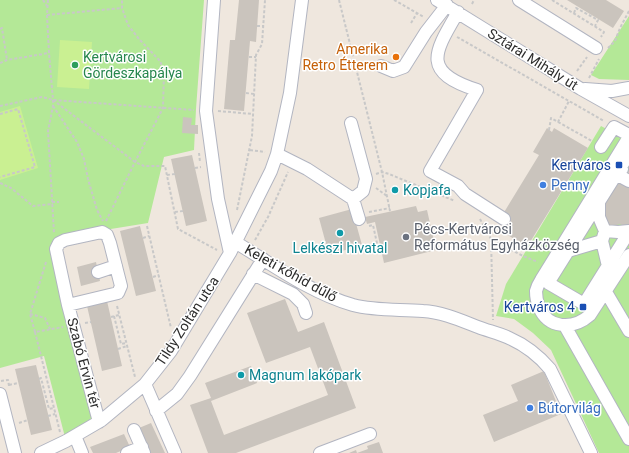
<svg xmlns="http://www.w3.org/2000/svg" width="629" height="453" viewBox="0 0 629 453" font-family="Roboto,sans-serif">
<style>
.green{fill:#b4e897}
.pitch{fill:#caf092}
.building{fill:#cac4bd}
.lines{fill:none;stroke-linecap:round;stroke-linejoin:round}
.minor-casing{stroke:#b2b5c1;stroke-width:14}
.path{stroke:#c8c8c8;stroke-width:2;stroke-dasharray:3 2;stroke-linecap:butt}
.minor{stroke:#fff;stroke-width:12}
.food-dot{fill:#e8710a;stroke:#fff;stroke-width:1.5}
.leisure-dot{fill:#2e9e5b;stroke:#fff;stroke-width:1.5}
.transit-dot{fill:#1a4fb4;stroke:#fff;stroke-width:1.5}
.shop-dot{fill:#3f7fe0;stroke:#fff;stroke-width:1.5}
.culture-dot{fill:#0f9aa8;stroke:#fff;stroke-width:1.5}
.worship-dot{fill:#6b7280;stroke:#fff;stroke-width:1.5}
.labels{text-anchor:middle;stroke-width:3;stroke-linejoin:round;paint-order:stroke}
.food-label{font-size:14px;fill:#c56008;stroke:#fff;text-anchor:end}
.leisure-label{font-size:14px;fill:#27864d;stroke:#fff;text-anchor:start}
.street-label{font-size:14px;fill:#2c2c2c;stroke:#fff}
.transit-label{font-size:14px;fill:#164399;stroke:#fff;text-anchor:end}
.shop-label{font-size:14px;fill:#366cbe;stroke:#fff;text-anchor:start}
.culture-label{font-size:14px;fill:#0d838f;stroke:#fff;text-anchor:start}
.worship-label{font-size:14px;fill:#5b616d;stroke:#fff;text-anchor:start}
</style>
<rect width="100%" height="100%" fill="#efe7de"/>
<path class="green" d="M0,0H204L196,109L194,150L164,157L148,223L55,238L56,249L99,422L66,441L44,356L0,368Z
M629,16V80L599,79L591,75Z
M601,126L629,141V453H599L551,350L533,333L514,319L496,316L506,284Z"/>
<path class="pitch" d="M60,40L92,42L89,89L57,87Z
M20,106L38,168L0,180V112Z"/>
<path class="building" d="M239,0H259L256,42L250,41L244,111L224,109L230,40H235Z
M567,0H606L624,11L613,28Z
M183,117L192,118L191,125H198V134L182,133Z
M547,128L552,132L554,128L588,148L527,247L503,232L511,219L503,214L539,155L533,152Z
M192,155L207,221L186,226L171,159Z
M623,167L629,171V225L627,228L620,224L610,227L598,209Z
M416,206L418,212L427,210L436,250L384,263L375,222L367,224L365,217Z
M352,209L362,245L329,255L319,218Z
M140,226L156,291L136,296L120,231Z
M96,262L100,281L81,286L77,267Z
M285,299L298,332L324,322L356,408L236,453H208L190,405L211,398L205,383L251,366L257,383L211,401L224,435L328,395L310,347L266,363L247,313Z
M107,301L122,366L102,371L87,306Z
M36,365L52,430L31,435L15,369Z
M544,371L561,414L494,442L483,415L518,401L511,385Z
M151,423L165,453H150L139,428Z
M124,434L130,447L116,453H93L90,447Z
M379,442L383,453H349L356,450L357,453L368,449L367,446Z"/>
<g class="lines">
<defs>
<path id="minor" d="M214,0L206,111L218,199L230,253
M437,0L581,89L629,116
M519,0L596,48
M458,12C434,53 421,72 477,90L430,171L458,186L465,194L504,219
M381,66L393,71L404,67L426,32L447,5
M585,89L612,91L629,88
M629,137L541,280C539,283 537,287 536,291C536,296 537,302 539,307C548,329 573,330 590,315L629,255
M601,147L614,127L629,135
M277,154L307,169L353,199L363,191L366,179L351,123
M629,154L548,283L584,304L629,232
M622,169L616,174L629,181
M353,199L359,219
M599,203V217L605,231
M602,241L608,266
M235,242C273,265 311,293 353,305C376,311 400,309 423,311C442,312 460,320 478,327C488,331 499,333 509,338C525,345 539,356 550,369L591,453
M568,251L602,241L605,231L618,232L629,231
M98,272L116,266
M253,274L293,294L303,304L306,313
M606,292L629,331
M68,305L118,293L121,286L110,243L107,235L102,232L65,240L59,243L56,249L68,305L99,422
M565,326L629,439
M145,384L175,453
M0,394L15,453
M156,411L177,394L190,376L263,259
M134,430L144,453
M75,436L82,453
M41,453L66,441L102,420L145,384L171,351L230,253L271,171L277,154L290,93L302,0
M127,453L142,447
M320,453L370,434"/>
</defs>
<use href="#minor" class="minor-casing"/>
<path class="path" d="M43,0L47,6
M48,0L47,15L122,8
M339,0L382,172L390,211
M394,0L424,17
M552,0L604,32L601,37
M472,4L474,0
M574,13L576,8L598,20L595,26
M47,15L49,53L53,100V106L48,131L54,233
M411,23L417,13
M257,26H264
M0,29L2,28L7,60
M457,37L604,121
M608,48L615,41L620,28L629,11
M249,57H256
M0,63L7,60L49,53
M577,71L587,57
M589,78L599,59
M246,93L254,94
M53,100L135,162L144,166H165L178,229L217,250
M0,106L42,97L53,100L194,110
M53,106L77,142L84,159L88,179L97,210L103,221
M218,111L253,114
M0,114L18,109L35,167L0,177
M558,122L592,141
M549,130L551,118L558,122L569,101
M250,150L265,152
M199,153L200,162
M195,168L201,167
M376,174L382,172L389,174L455,201
M167,175L175,174
M0,183L11,188L33,206L53,204
M376,188L387,196
M52,202H59
M237,210L252,136L256,55L262,44L265,0
M175,212L183,211
M369,212L390,208
M480,219L491,239L523,256L538,262
M106,221L135,162L163,108L164,72L160,61L139,39L128,25L122,8V0
M147,226L171,328
M369,226L373,225L378,248H381
M143,238L149,236
M491,239L493,320
M255,240L268,217L288,172
M46,262L30,314L35,332L63,327
M153,277L159,275
M117,306L135,377
M30,314L45,318L50,329
M114,316L121,344L126,343
M111,317L119,315
M85,323L91,322
M35,332L60,432
M118,349L127,346
M39,379L41,378L49,409L54,408
M1,381L8,380L9,386
M9,385L18,383
M48,416L55,414
M19,423L28,420"/>
<use href="#minor" class="minor"/>
</g>
<circle class="food-dot" cx="396" cy="57" r="4"/>
<circle class="leisure-dot" cx="75" cy="65" r="4"/>
<g class="transit-dot">
<rect x="615" y="161" width="8" height="8" rx="2"/>
<rect x="579" y="303" width="8" height="8" rx="2"/>
</g>
<g class="shop-dot">
<circle cx="543" cy="185" r="4"/>
<circle cx="530" cy="408" r="4"/>
</g>
<g class="culture-dot">
<circle cx="395" cy="190" r="4"/>
<circle cx="340" cy="233" r="4"/>
<circle cx="241" cy="375" r="4"/>
</g>
<circle class="worship-dot" cx="406" cy="237" r="4"/>
<g class="labels">
<g class="food-label">
<text x="388" y="54">Amerika<tspan x="388" dy="16">Retro Étterem</tspan></text>
</g>
<g class="leisure-label">
<text x="83" y="62">Kertvárosi<tspan x="83" dy="16">Gördeszkapálya</tspan></text>
</g>
<g class="street-label">
<text transform="translate(533 59) rotate(32)" y="5">Sztárai Mihály út</text>
<text transform="translate(291 273) rotate(29)" y="5">Keleti kőhíd dűlő</text>
<text transform="translate(187 321) rotate(-57)" y="5">Tildy Zoltán utca</text>
<text transform="translate(84 363) rotate(75)" y="5">Szabó Ervin tér</text>
</g>
<g class="transit-label">
<text x="611" y="170">Kertváros</text>
<text x="575" y="312">Kertváros 4</text>
</g>
<g class="shop-label">
<text x="551" y="190">Penny</text>
<text x="538" y="413">Bútorvilág</text>
</g>
<g class="culture-label">
<text x="403" y="195">Kopjafa</text>
<text x="340" y="253" text-anchor="middle">Lelkészi hivatal</text>
<text x="249" y="380">Magnum lakópark</text>
</g>
<g class="worship-label">
<text x="414" y="234">Pécs-Kertvárosi<tspan x="414" dy="16">Református Egyházközség</tspan></text>
</g>
</g>
</svg>
